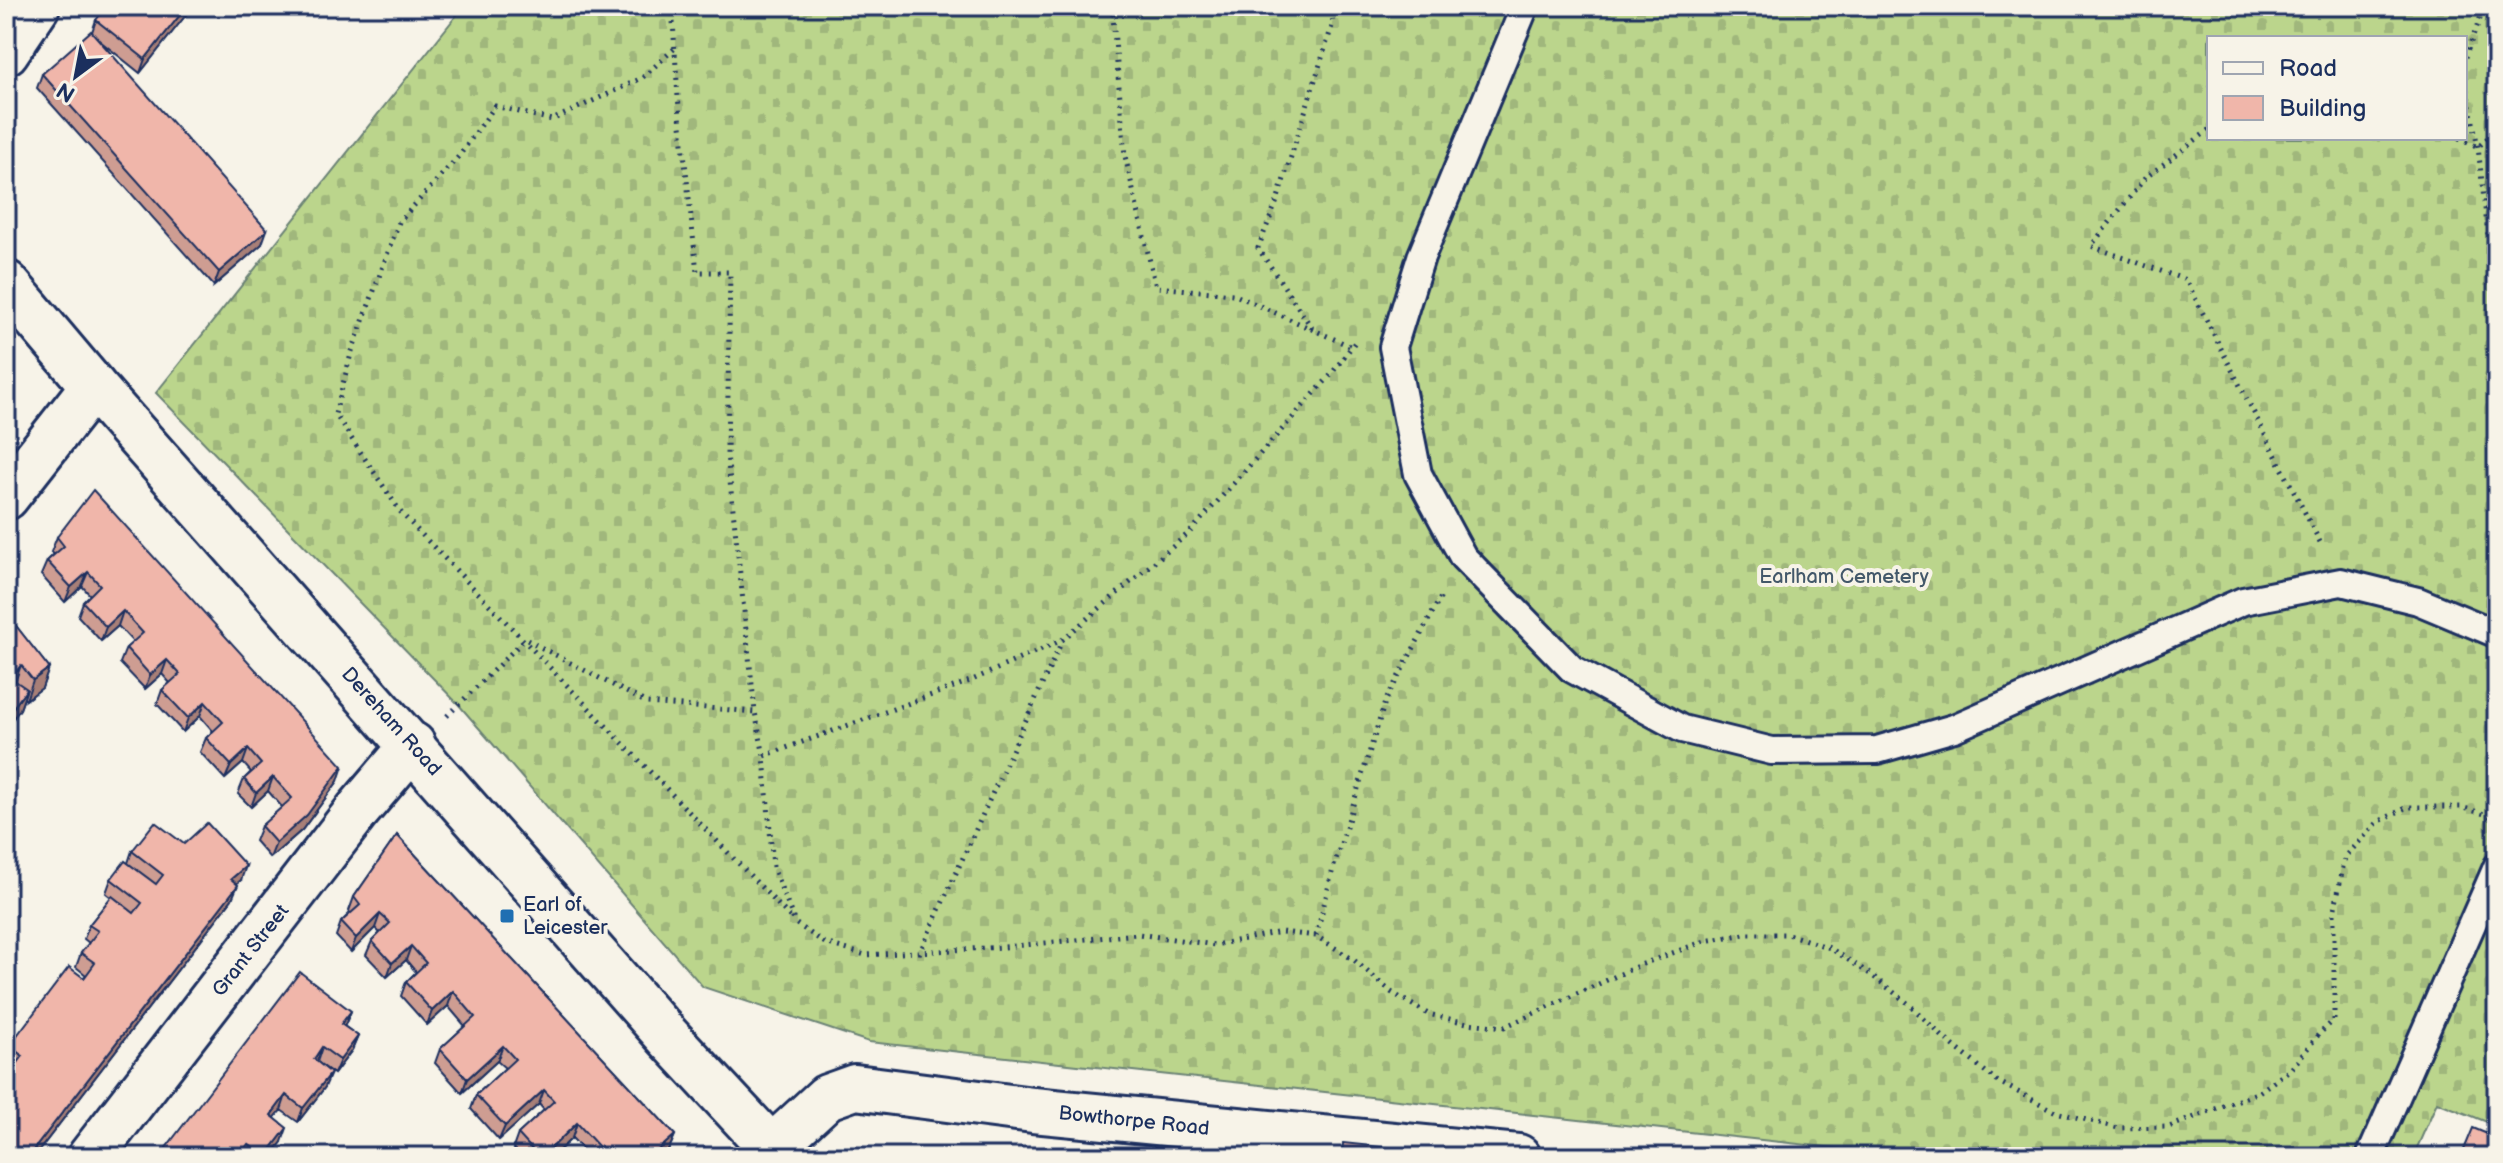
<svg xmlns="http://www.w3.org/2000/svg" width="2503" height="1163" viewBox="0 0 2503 1163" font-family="'Balsamiq Sans',sans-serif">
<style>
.cemetery{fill:url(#cemetery-stones);stroke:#6b8275;stroke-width:2;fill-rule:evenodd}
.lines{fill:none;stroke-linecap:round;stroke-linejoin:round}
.service-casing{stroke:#1b2f5e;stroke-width:32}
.minor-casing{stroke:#1b2f5e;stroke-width:50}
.tertiary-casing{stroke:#1b2f5e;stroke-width:50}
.primary-casing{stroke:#1b2f5e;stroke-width:50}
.path{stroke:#1b2f5e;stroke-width:5;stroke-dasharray:2 6;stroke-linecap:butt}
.service{stroke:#f7f3e8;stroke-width:26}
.minor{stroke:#f7f3e8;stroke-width:44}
.tertiary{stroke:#f7f3e8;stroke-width:44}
.primary{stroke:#f7f3e8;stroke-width:44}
.wall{fill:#ce9d92;stroke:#1b2f5e;stroke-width:2}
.shaded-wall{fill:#a87f77;stroke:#1b2f5e;stroke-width:2}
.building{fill:#f0b6aa;stroke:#1b2f5e;stroke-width:2}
.poi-dot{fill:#1f6fb2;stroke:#f7f3e8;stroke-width:3}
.labels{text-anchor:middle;stroke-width:8;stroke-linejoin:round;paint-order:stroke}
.park-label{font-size:20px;fill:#43586a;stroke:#f7f3e8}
.street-label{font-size:20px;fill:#1b2f5e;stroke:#f7f3e8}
.poi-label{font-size:20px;fill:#1b2f5e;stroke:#f7f3e8;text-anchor:start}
</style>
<defs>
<pattern id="cemetery-stones" width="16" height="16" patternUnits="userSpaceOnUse" patternTransform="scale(2)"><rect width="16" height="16" fill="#bbd58c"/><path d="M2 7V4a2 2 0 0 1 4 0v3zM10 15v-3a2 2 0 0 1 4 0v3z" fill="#a0b77b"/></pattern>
</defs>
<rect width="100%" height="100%" fill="#f7f3e8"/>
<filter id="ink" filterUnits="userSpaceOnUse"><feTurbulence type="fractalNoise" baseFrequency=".0125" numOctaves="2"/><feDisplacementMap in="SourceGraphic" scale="16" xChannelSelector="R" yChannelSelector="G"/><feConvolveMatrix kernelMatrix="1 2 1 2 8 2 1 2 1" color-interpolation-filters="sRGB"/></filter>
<g filter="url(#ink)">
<path class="cemetery" d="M464,6H2497V1126L2437,1102L2413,1157H1917L869,1042L703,987L459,705L156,393ZM2209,38H2465V138H2209Z"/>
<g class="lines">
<defs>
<path id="service" d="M1525,6L1421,257L1393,347L1418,474L1463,557L1572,669L1682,729L1772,751L1877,750L1954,728L2243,601L2341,582L2418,601L2497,634
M2370,1157L2497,867"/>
<path id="minor" d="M6,52L37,6
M6,497L93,386
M90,1157L357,811L413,745"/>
<path id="tertiary" d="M762,1157L827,1097L855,1087L1033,1110L1518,1157"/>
<path id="primary" d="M6,283L93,386L668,1037L780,1157"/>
</defs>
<use href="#service" class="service-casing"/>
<use href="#minor" class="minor-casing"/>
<use href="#tertiary" class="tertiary-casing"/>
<use href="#primary" class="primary-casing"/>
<path class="path" d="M672,6L678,97L697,272H730L727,454L755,712L764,756L773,867L795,923L825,943L865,955L1004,947L1138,934L1215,945L1281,932L1316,936L1354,960L1391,992L1428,1014L1467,1023L1504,1027L1640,965L1705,941L1745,934H1788L1830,948L1870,974L1909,1004L1944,1038L1997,1081L2056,1112L2118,1128L2169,1127L2259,1092L2291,1069L2319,1034L2334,1020V913L2345,857L2378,822L2407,807H2461L2488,815L2497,821
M1112,6L1125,156L1156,287L1233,294L1352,347
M674,49L642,78L552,120L495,106L459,156L399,222L351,354L335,414L402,514L792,919
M2465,57L2485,6
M2465,82L2478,147L2497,313
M2209,130L2145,178L2091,246L2186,280L2322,546
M2459,138L2478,147L2497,129
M1312,328L1258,248L1277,201L1333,23L1331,6
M447,716L525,639L647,703L755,712
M764,756L970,681L1062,640L1190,532L1330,376L1355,342
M1316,936L1333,869L1385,702L1443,593
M919,954L1062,641"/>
<use href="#service" class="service"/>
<use href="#minor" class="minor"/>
<use href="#tertiary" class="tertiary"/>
<use href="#primary" class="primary"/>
</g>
<path class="wall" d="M193,6L140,73L100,41L262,244L214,286L37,88L42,74L92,32L96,20Z
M57,537L338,781L302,830L270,858L255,841L261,826L282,807L268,791L251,807L238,794L244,779L251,772L243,763L225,779L200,752L206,738L213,731L200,716L183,732L157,704L162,690L170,683L162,674L145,689L120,663L126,648L133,642L118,626L101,641L78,616L83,602L90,595L82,586L65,602L41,575L47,561L54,554L51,552Z
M6,613L49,668L42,688L26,700L24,698L20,709L6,728Z
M397,835L675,1135L669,1149L661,1157H588L589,1156L572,1138L552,1157H521L513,1148L518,1134L544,1110L539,1104L499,1140L471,1109L476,1095L505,1068L497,1061L462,1093L435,1063L440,1049L465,1026L448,1006L427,1025L401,996L406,982L416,972L406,960L387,977L366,955L372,941L380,933L375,928L351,952L336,936L341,922L350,913L349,911L354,897Z
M184,844L241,880L236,884L232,899L34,1157H6L14,1068L6,1061V1054L9,1046L86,975L76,967L81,953L89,943L84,939L89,925L111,897L106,893L111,879L128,863L132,851Z
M351,1011L344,1026L358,1036L352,1050L334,1074L317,1062L325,1087L298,1122L281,1110L274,1118L282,1142L270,1157H159Z"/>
<path class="shaded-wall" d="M187,6H193L140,73L145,59Z
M267,230L262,244L214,286L219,272Z
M88,572L82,586L65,602L71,587Z
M123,611L118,626L101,641L106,627Z
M167,660L162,674L145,689L150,675Z
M21,665L14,685L11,678Z
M49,668L42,688L26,700L33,680Z
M27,689L20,709L6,728V717Z
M205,702L200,716L183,732L188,718Z
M248,749L243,763L225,779L231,765Z
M343,766L338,781L302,830L270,858L276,843Z
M273,777L268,791L251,807L256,793Z
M246,866L241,880L225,893L231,879Z
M238,885L232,899L34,1157H28Z
M380,914L375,928L351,952L356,938Z
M411,946L406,960L387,977L392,963Z
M453,991L448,1006L427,1025L432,1011Z
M351,1011L345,1025L336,1038L341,1024Z
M358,1036L352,1050L334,1074L340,1060Z
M503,1046L497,1061L462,1093L467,1079Z
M322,1047L317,1062L314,1059Z
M331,1073L325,1087L298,1122L303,1108Z
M544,1090L539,1104L499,1140L505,1126Z
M286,1095L281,1110L265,1130L271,1115Z
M577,1123L572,1138L552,1157H542Z
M287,1128L282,1142L270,1157H265Z
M675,1135L669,1149L661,1157H650Z
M248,1144L244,1157H239Z"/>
<path class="building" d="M107,6H187L145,59L96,20Z
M91,31L267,230L219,272L42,74Z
M93,490L343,766L307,815L276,843L261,826L292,798L273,777L256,793L244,779L261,764L248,749L231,765L206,738L223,722L205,702L188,718L162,690L180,674L167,660L150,675L126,648L143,633L123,611L106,627L83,602L100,585L88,572L71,587L47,561L64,546L57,537Z
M6,613L49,668L33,680L21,665L11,678L27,689L6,717Z
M155,822L184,844L207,823L246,866L231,879L238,885L28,1157H6V1079L23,1056L9,1046L69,967L84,978L95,963L81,953L98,931L89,925L112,896L134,913L142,903L111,879L125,861L156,884L163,875L132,851Z
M397,835L675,1135L650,1157H588L599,1147L577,1123L542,1157H539L518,1134L554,1101L544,1090L505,1126L476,1095L515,1059L503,1046L467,1079L440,1049L475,1017L453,991L432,1011L406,982L426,963L411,946L392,963L372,941L390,923L380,914L356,938L341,922L360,905L354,897Z
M300,972L351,1011L341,1024L358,1036L340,1060L322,1047L314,1059L331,1073L303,1108L286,1095L271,1115L287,1128L265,1157L248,1144L239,1157H159Z
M2473,1128L2497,1138V1157H2461Z
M1343,1143L1475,1157H1342Z"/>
</g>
<rect class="poi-dot" x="499" y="908" width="16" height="16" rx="4"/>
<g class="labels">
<g class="park-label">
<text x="1844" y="583">Earlham Cemetery</text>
</g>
<g class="street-label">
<text transform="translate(392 721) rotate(48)" y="7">Dereham Road</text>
<text transform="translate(250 950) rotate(-52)" y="7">Grant Street</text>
<text transform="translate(1134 1120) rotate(6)" y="7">Bowthorpe Road</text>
</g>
<g class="poi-label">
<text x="523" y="911">Earl of<tspan x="523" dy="23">Leicester</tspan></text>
</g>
</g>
<rect width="2503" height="1163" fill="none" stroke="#f7f3e8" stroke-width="32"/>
<rect x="16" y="16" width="2471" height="1131" fill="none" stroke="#1b2f5e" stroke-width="3" filter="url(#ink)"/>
<rect x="2207" y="36" width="260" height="104" fill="#f7f3e8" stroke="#9fa5b1" stroke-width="2"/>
<rect x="2223" y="62" width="40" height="12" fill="#f7f3e8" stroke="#9fa5b1" stroke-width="2"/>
<text x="2279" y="76" font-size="24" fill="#1b2f5e">Road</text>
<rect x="2223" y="96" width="40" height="24" fill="#f0b6aa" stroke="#9fa5b1" stroke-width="2"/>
<text x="2279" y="116" font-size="24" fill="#1b2f5e">Building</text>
<g transform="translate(76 76) rotate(212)" stroke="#f7f3e8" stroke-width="6" paint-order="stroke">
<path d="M0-6L14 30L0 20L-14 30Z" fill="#1b2f5e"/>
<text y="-12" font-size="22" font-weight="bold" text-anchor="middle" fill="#1b2f5e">N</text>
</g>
</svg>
